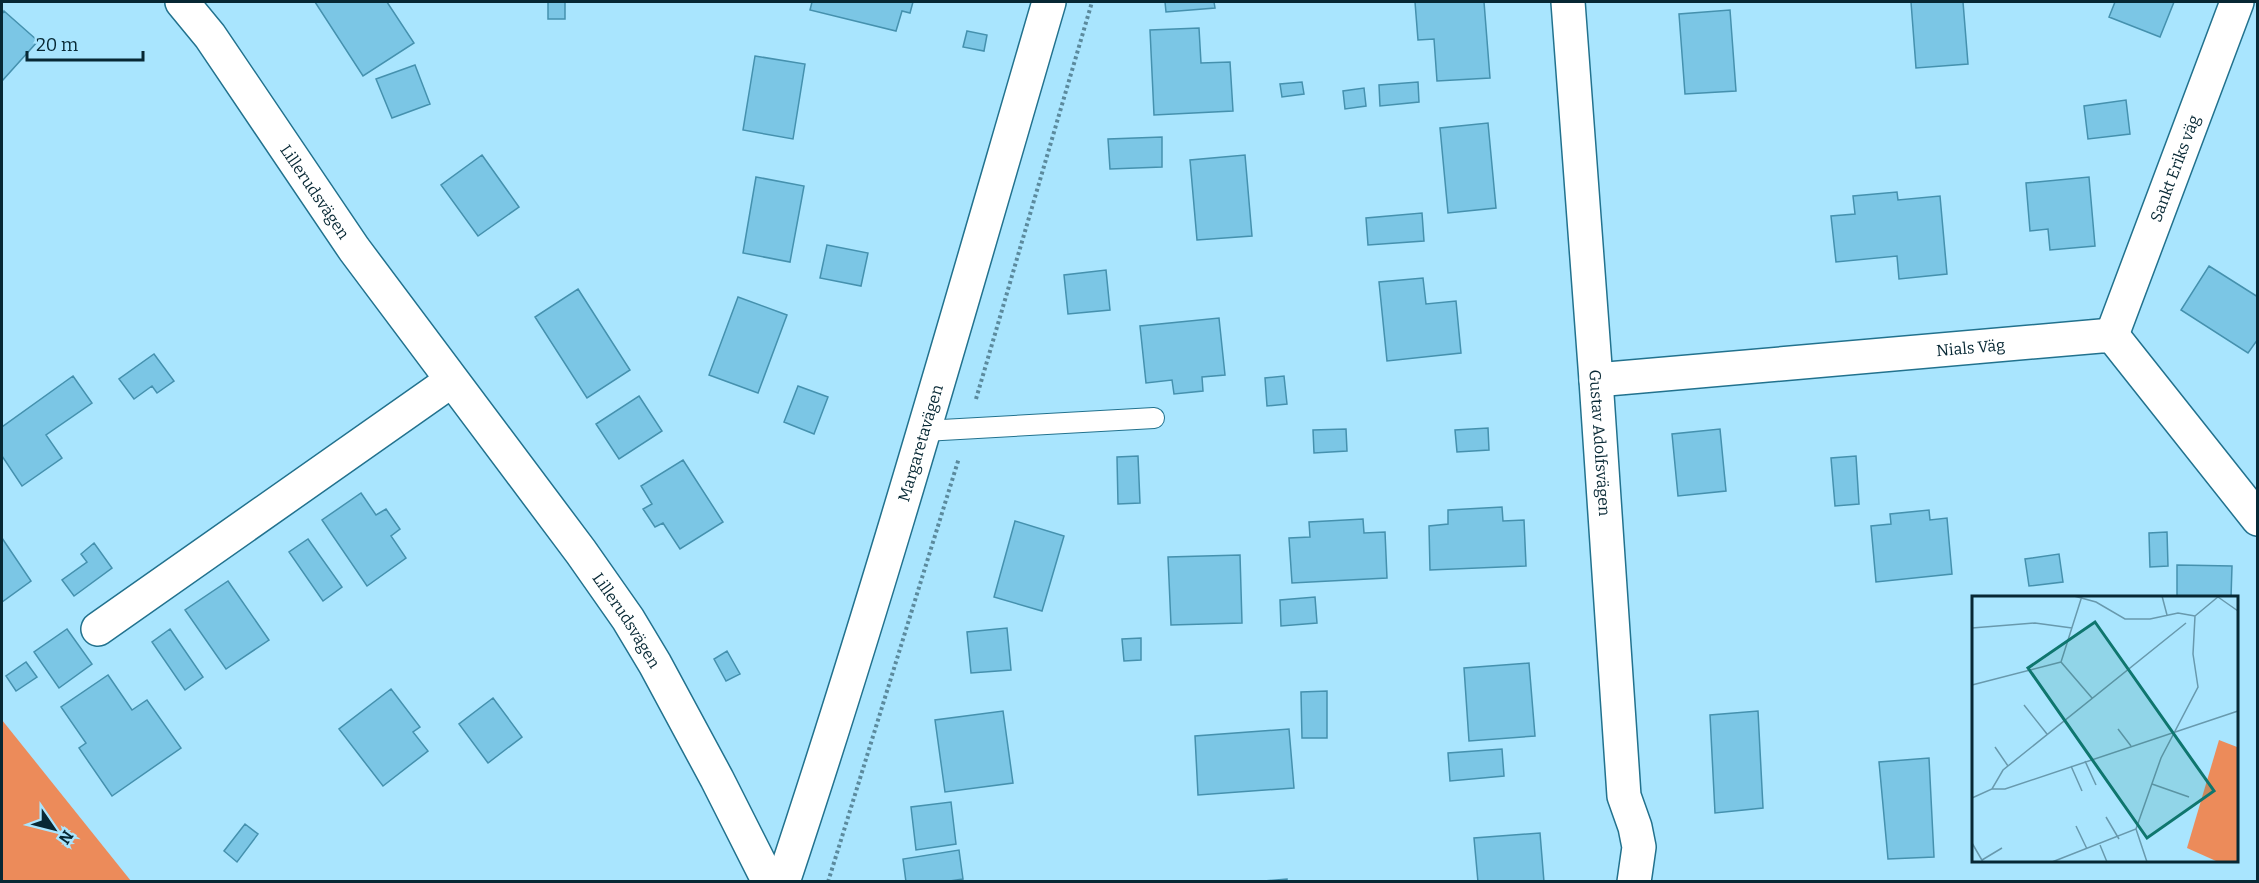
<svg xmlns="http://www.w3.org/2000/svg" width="2259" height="883" viewBox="0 0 2259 883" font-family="Bitter,serif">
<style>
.green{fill:#ec8b5a}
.building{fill:#7bc6e5;stroke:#4591ae;stroke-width:1.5}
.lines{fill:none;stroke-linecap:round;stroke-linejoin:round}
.service-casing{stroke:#22728e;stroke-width:22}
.minor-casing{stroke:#22728e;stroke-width:36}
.tertiary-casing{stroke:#22728e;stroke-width:36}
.path{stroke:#5b8a9d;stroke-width:4;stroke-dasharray:3 3;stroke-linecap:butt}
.service{stroke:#fff;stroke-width:20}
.minor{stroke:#fff;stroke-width:33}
.tertiary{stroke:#fff;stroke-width:33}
.labels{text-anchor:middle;stroke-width:4.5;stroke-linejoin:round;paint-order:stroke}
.street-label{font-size:16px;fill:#072834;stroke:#a9e5fe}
.inset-road{fill:none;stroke:#6899ad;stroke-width:1.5}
.view{fill:#0f766e;fill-opacity:0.15;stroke:#0f766e;stroke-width:3}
.inset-edge{fill:none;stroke:#072834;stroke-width:3}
</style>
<rect width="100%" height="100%" fill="#a9e5fe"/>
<path class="green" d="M2,720L131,881H2Z"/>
<path class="building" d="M315,2H387L414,43L363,76Z
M548,2H565V19H548Z
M812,2H913L910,13L902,11L896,31L810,10Z
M1165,2H1214L1215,8L1166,12Z
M1415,2H1484L1490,78L1437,81L1434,39L1418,40Z
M1911,2H1963L1968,64L1916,68Z
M2115,2H2174L2160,37L2109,17Z
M1730,10L1736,91L1685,94L1679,14Z
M4,11L38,41L2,81V14Z
M1199,28L1201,63L1230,62L1233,111L1154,115L1150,30Z
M967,31L987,35L984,51L963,47Z
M755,56L805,64L793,139L743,130Z
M415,65L430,104L392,118L376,79Z
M1302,82L1304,94L1282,97L1280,84Z
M1418,82L1419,102L1380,106L1379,85Z
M1364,88L1366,106L1345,109L1343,91Z
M2126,100L2130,134L2088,139L2084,106Z
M1488,123L1496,208L1448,213L1440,128Z
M1162,137V167L1110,169L1108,139Z
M482,155L519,207L478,236L441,185Z
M1245,155L1252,236L1197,240L1190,160Z
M756,177L804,186L790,262L743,253Z
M2089,177L2095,246L2050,250L2048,229L2030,231L2026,183Z
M1897,192L1898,200L1940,196L1947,274L1899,279L1897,256L1836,262L1831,216L1855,214L1853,196Z
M1422,213L1424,241L1368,245L1366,218Z
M827,245L868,253L861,286L820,278Z
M2209,266L2258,297V339L2248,353L2181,310Z
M1106,270L1110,310L1068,314L1064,275Z
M1423,278L1426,304L1456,301L1461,353L1387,361L1379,282Z
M578,289L630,370L587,398L535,317Z
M738,297L787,315L758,393L709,375Z
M1219,318L1225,375L1202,377L1203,391L1174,394L1172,380L1146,383L1140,326Z
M154,354L174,381L157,393L152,386L134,399L119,379Z
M73,376L92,403L46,435L62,458L22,486L2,456V427Z
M1284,376L1287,404L1267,406L1265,378Z
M798,386L828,397L814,434L784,422Z
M639,396L662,431L619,459L596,424Z
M1488,428L1489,450L1457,452L1455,430Z
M1346,429L1347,451L1314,453L1313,430Z
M1720,429L1726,491L1678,496L1672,434Z
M1138,456L1140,503L1118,504L1117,457Z
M1856,456L1859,504L1835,506L1831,458Z
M683,460L723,522L680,549L663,523L655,527L643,509L652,504L641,486Z
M361,493L376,515L386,509L400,529L391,536L406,558L367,586L322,520Z
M1502,507L1503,521L1524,520L1526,566L1430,570L1429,526L1448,524V510Z
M1929,510L1930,520L1947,518L1952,574L1876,582L1871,526L1891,524L1890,514Z
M1363,519L1364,533L1385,532L1387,578L1292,583L1289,538L1310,537L1309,522Z
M1015,521L1064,536L1042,611L994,597Z
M2167,532L2168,566L2150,567L2149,533Z
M2,538L31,581L2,602Z
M308,539L342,587L323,601L289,552Z
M94,543L112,568L74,596L62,580L87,562L81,554Z
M2059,554L2063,582L2029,586L2025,559Z
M1240,555L1242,623L1171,625L1168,557Z
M2177,565L2232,566L2231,598H2177Z
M228,581L269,640L226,669L185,610Z
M1315,597L1317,623L1281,626L1280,600Z
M1007,628L1011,670L971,673L967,632Z
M67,629L92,664L59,688L34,652Z
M170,629L203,677L185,690L152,642Z
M1141,638V660L1124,661L1122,639Z
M727,651L740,674L726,681L714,659Z
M26,662L37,677L16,691L6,676Z
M1529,663L1535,736L1469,741L1464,668Z
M108,675L132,710L147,700L181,748L112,796L79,748L86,743L61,707Z
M391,689L420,727L413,732L428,751L383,786L339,729Z
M1327,691V738H1302L1301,692Z
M493,698L522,737L488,763L459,724Z
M1003,711L1013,783L945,792L935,720Z
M1758,711L1763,808L1715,813L1710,715Z
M1289,729L1294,788L1198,795L1195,736Z
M1502,749L1504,776L1450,781L1448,753Z
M1929,758L1934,857L1888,859L1879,762Z
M951,802L956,844L916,850L911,807Z
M245,824L258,834L237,862L224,851Z
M1540,833L1544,882H1478L1474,838Z
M959,850L963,879L943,882H906L903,859Z
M1287,879V882H1253Z"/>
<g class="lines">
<defs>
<path id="service" d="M924,431L1154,418"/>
<g id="minor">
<path id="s1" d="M182,2L210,36L354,249L581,552L628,619L655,664L717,779L769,882"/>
<path id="s2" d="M2112,335L2237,2"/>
<path id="s3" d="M1596,380L2112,335L2258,519"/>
<path d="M98,629L451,381"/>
<path id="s4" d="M783,882C880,591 963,296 1049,2"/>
</g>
<g id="tertiary">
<path id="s5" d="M1568,2L1596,380L1624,796L1635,827L1639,847L1634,882"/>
</g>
</defs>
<use href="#service" class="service-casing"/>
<use href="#minor" class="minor-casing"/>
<use href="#tertiary" class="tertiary-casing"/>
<path class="path" d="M976,399L1092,2
M828,882L959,458"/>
<use href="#service" class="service"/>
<use href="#minor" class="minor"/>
<use href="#tertiary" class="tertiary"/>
</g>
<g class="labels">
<g class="street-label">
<text dy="6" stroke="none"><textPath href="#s2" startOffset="178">Sankt Eriks väg</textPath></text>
<text dy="6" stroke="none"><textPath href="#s1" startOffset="232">Lillerudsvägen</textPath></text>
<text dy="6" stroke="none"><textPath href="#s3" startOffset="376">Nials Väg</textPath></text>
<text dy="6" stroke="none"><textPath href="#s4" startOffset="460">Margaretavägen</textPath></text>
<text dy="6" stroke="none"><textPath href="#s5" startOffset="442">Gustav Adolfsvägen</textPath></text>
<text dy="6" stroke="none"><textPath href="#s1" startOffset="762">Lillerudsvägen</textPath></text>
</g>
</g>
<g transform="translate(1972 596)">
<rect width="266" height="266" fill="#a9e5fe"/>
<path d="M247,144L265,151V265H244L215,252Z" fill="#ec8b5a"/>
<path class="inset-road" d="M102,0L124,6L153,23H178L206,17L223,20M110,0L89,66L120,102M190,0L195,19M246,1L266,15M223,20L247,0M0,32L63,27L100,32M0,89L89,66M52,109L75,138M146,133L159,150M23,151L36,170M113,165L124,189M99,170L110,195M180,188L217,201M20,193H33L266,115M0,202L20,193L31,174L214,27M134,221L147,243M104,230L115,253M164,233L175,266M0,247L11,266M128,249L135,266M10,264L30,252M80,266L164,233L189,162L226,91L221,58L223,20"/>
<path class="view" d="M123,26L242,195L175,242L56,72Z"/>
<rect width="266" height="266" class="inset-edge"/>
</g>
<rect width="2259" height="883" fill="none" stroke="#072834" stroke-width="6"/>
<g transform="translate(54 829) rotate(125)" stroke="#a9e5fe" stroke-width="4.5" paint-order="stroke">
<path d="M0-4.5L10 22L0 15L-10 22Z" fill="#072834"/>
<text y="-9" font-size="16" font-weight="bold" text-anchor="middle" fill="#072834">N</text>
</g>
<path d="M27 51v9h116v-9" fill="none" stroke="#072834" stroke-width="3"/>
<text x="36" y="51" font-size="18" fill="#072834" stroke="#a9e5fe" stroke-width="4.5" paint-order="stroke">20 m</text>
</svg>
